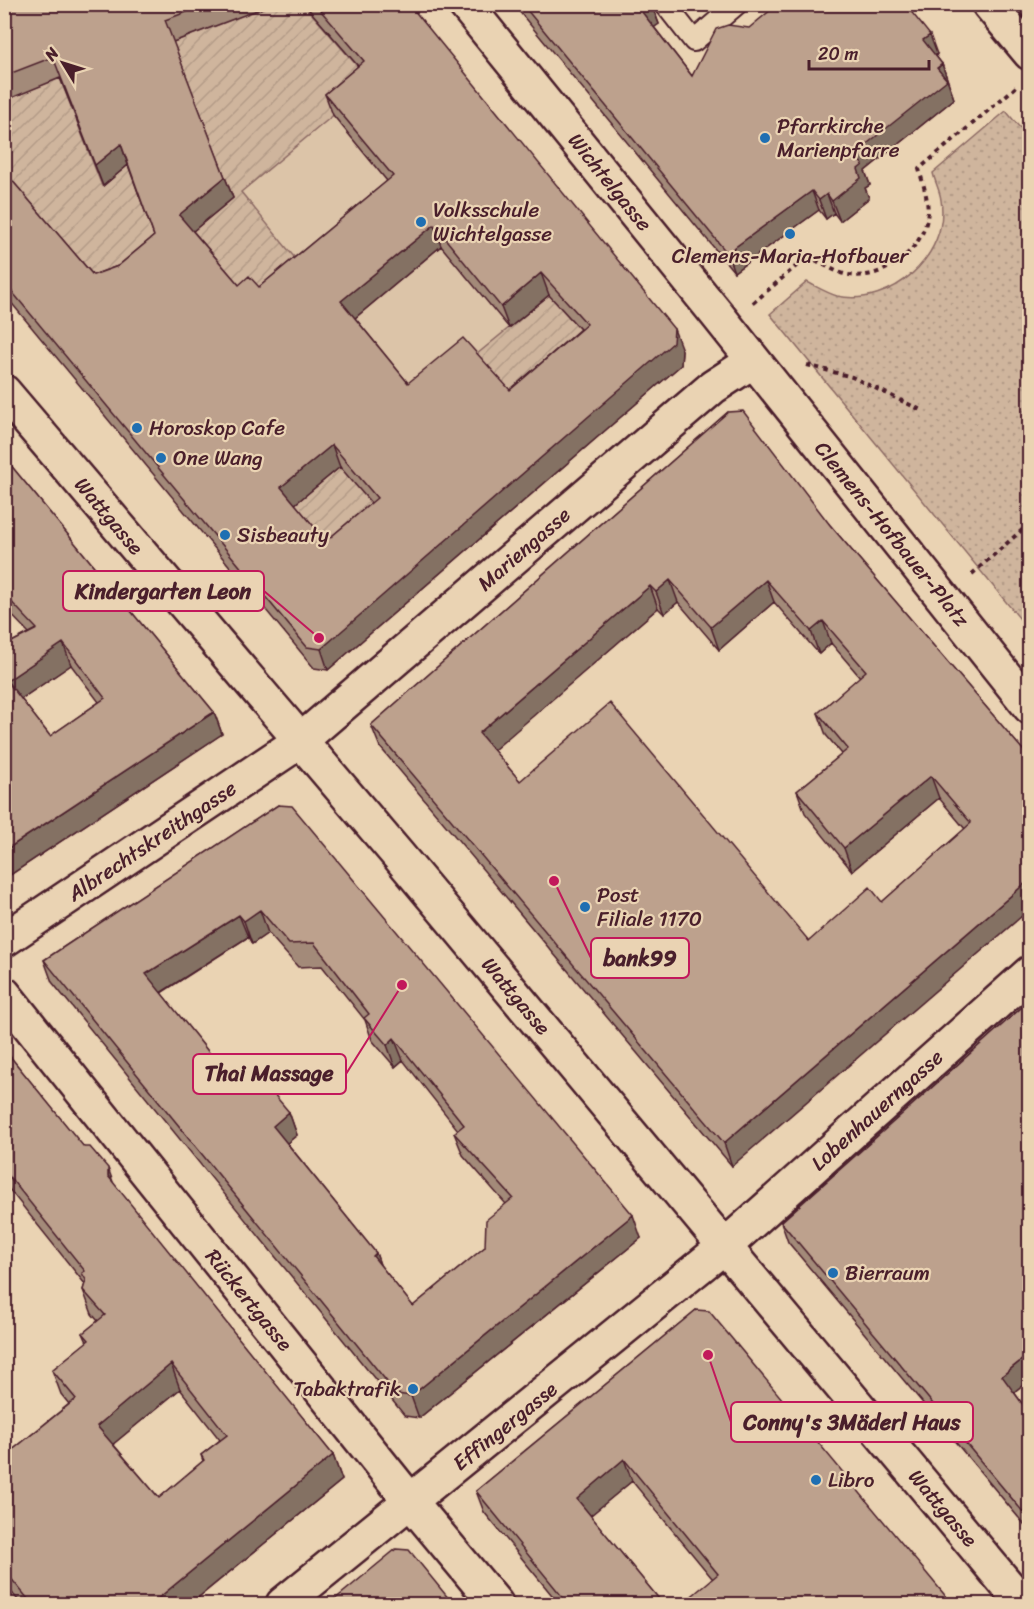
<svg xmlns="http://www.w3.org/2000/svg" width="1034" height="1609" viewBox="0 0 1034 1609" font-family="Sriracha,sans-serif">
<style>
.built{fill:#dcc4a8}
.park{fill:url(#park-dots);stroke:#8c6a64;stroke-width:1.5}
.garden{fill:url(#garden-furrows);stroke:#8c6a64;stroke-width:1.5}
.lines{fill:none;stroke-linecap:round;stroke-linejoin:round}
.lane-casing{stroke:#4a1f2b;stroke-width:24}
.street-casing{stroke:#4a1f2b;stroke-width:38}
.secondary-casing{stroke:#4a1f2b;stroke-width:38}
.path{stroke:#4a1f2b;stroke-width:4;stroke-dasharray:4.5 4.5;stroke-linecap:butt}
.lane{stroke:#ead3b3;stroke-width:20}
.street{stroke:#ead3b3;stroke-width:33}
.secondary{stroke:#ead3b3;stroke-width:33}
.wall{fill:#a38a79;stroke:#4a1f2b;stroke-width:1.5;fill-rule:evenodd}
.shaded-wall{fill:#847163;stroke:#4a1f2b;stroke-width:1.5}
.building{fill:#bda18d;stroke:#4a1f2b;stroke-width:1.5;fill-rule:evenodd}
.poi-dot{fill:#1f6fb2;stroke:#ead3b3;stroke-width:2}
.labels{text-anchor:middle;stroke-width:4.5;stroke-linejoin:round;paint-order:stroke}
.poi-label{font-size:21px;fill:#4a1f2b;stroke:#ead3b3;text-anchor:start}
.street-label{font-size:21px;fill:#4a1f2b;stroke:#ead3b3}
.leader{fill:none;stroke:#c2185b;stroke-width:2}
.callout-dot{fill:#c2185b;stroke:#ead3b3;stroke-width:2}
.callout{fill:#ead3b3;stroke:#c2185b;stroke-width:2}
.callout-label{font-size:22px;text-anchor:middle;font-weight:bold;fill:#4a1f2b}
</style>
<defs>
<pattern id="park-dots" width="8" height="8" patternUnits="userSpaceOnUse" patternTransform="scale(1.5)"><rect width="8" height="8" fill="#cfb59d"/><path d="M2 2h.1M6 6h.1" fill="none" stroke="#b39b87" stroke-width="1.8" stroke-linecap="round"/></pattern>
<pattern id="garden-furrows" width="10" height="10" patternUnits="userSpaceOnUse" patternTransform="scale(1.5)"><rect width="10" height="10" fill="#cfb59d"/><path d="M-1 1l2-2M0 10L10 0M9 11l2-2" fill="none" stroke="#b39b87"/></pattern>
</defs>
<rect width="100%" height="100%" fill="#ead3b3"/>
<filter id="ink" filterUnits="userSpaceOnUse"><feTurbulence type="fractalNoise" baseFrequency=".0167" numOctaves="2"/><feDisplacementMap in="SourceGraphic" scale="12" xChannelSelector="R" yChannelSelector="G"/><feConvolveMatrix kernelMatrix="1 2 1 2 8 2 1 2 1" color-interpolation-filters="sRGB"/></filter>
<g filter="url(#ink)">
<path class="built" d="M426,37L549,295L416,404L240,192Z"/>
<path class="park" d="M1006,111L1030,140L1029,630L770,314L807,282C817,287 827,293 837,296C891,308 950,255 941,200C940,191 935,182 933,173Z"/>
<path class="garden" d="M271,5H304L372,83L241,192L348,323L246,306L187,236L173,42Z
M60,78L102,186L128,165L162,257L106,303L5,183L4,100Z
M549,295L594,345L518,412L471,359Z
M349,459L352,480L385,519L340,569L281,515Z"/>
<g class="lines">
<defs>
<path id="lane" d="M665,4L694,41L737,4"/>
<path id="street" d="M465,4L715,312L1030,707
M989,4L1030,53
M4,940L299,742L713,387L753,361
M4,994L411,1502L496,1604
M283,1604L725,1246L1030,973"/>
<path id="secondary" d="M4,392L398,855L1023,1604"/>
</defs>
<use href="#lane" class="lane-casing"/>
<use href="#street" class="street-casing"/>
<use href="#secondary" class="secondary-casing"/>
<path class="path" d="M753,303L808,256C818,261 830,269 841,273C876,285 920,255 927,219C930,203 923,184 919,169L1016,87
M807,365L852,377L923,411
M972,574L1030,523"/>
<use href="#lane" class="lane"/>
<use href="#street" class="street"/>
<use href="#secondary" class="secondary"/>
</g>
<path class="wall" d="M4,4H273L173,42L233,198L193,231L239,285L259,287L387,181L333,115L325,94L358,66L304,4H409L682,350L681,365L328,670L314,668L4,294V171L93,275L118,266L154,236L128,165L103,186L60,78L4,101ZM441,246L509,328L549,295L580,329L510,390L408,383L355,318ZM340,467L371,503L326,541L295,504Z
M513,4H652L659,24L654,27L692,76L937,54L936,56L942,64L954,99L865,171L870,185L865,188L869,198L840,221L834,213L826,219L819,210L734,272Z
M728,412L830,525L1029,757L732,1166L380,747L371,725ZM678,602L719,650L774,602L819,654L831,643L860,677L818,713L826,735L842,754L797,791L805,813L852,871L939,798L965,829L882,902L809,941L520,781L493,750L658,608L664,614Z
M4,457L214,712L222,734L4,879V646L29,633L4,607ZM71,665L99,702L50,736L21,699Z
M278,805L641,1238L419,1418L405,1416L52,982L44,960ZM268,933L298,967L322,966L365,1020L372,1040L395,1067L403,1060L458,1130L454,1133L463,1155L506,1204L485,1247L413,1306L380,1265L376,1253L287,1143L297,1135L289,1112L240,1086L219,1065L161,993L248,937L252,944Z
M1029,1001V1380L1014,1392L1029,1413V1530L788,1242L781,1222Z
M4,1049L333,1455L342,1480L189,1605H22L4,1583V1455L5,1456L69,1404L61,1394L52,1370L87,1342L83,1333L98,1321L92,1314L83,1290L85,1284L9,1189L4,1193ZM180,1389L220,1440L201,1455L203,1461L159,1498L113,1444Z
M696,1310L953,1605L712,1578L632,1481L590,1515L664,1605H560L484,1512L476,1491Z"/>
<path class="shaded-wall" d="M651,4L659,24L649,31L642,12Z
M930,35L937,54L930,60L923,40Z
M942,64L954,99L865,171L870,185L865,188L869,198L840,221L832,201L858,169L854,154Z
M121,144L128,165L103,186L95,165Z
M225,177L233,198L187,236L179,215Z
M812,191L819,210L734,272L727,253Z
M827,194L834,213L826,219L819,200Z
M434,225L441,246L349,323L341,301Z
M541,273L549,295L509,328L501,307Z
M674,329L682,350L681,365L328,670L321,649Z
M332,445L340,467L289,509L281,487Z
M670,580L678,602L664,614L656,592Z
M766,580L774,602L719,650L711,627Z
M650,586L658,608L487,756L479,733Z
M823,621L831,643L819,654L811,631Z
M63,643L71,665L15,703L7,681Z
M214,712L222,734L4,879V851Z
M931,776L939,798L852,871L844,848Z
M1029,880V910L732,1166L724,1143Z
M260,910L268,933L252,944L244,921Z
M239,915L248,937L154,997L146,974Z
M394,1038L403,1060L395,1067L387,1045Z
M289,1112L297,1135L281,1148L273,1126Z
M108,1168L117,1193L108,1176Z
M4,1176L9,1189L4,1193Z
M633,1215L641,1238L419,1418L411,1396Z
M376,1253L384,1276L373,1256Z
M1029,1354V1380L1009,1396L1002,1376Z
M171,1364L180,1389L106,1450L97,1426Z
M333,1455L342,1480L189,1605H150Z
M624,1459L632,1481L585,1520L577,1499Z"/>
<path class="building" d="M4,4H208L165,20L225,177L179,215L239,285L249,276L259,287L393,176L325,94L364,61L315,4H409L674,329L673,343L321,649L307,647L4,282V171L93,275L118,266L154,236L121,144L95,165L53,57L4,76ZM434,225L501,307L541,273L587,324L510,390L463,338L408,383L341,301ZM332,445L377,498L326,541L281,487Z
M522,4H651L642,12L692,76L716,29L728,25L749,28L778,4H905L930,35L923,40L942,64L937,68L947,80L854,154L863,165L858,169L861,178L832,201L827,194L819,200L812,191L727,253Z
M743,411L830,525L1029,757V880L724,1143L371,725L728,412ZM670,580L711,627L766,580L811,631L823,621L866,671L818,713L848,749L797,791L844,848L931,776L971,823L882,902L870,887L809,941L610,703L520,781L479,733L650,586L656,592Z
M4,457L214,712L4,851V646L37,629L4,594ZM63,643L105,698L50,736L7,681Z
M278,805L292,806L633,1215L411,1396L397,1394L44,960ZM260,910L289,944L314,943L369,1014L364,1018L387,1045L394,1038L464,1125L454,1133L513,1198L486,1220L485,1247L413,1306L373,1256L376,1253L273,1126L289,1112L267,1086H240L222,1063L219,1065L146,974L239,915L244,921Z
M1029,1001V1354L1002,1376L1029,1413V1519L781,1222Z
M4,1049L84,1147H90L108,1168V1176L333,1455L150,1605H33L4,1570V1455L5,1456L76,1399L52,1370L89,1340L83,1333L105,1315L83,1290L86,1280L82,1273L85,1271L4,1170ZM171,1364L227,1435L201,1455L204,1460L159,1498L97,1426Z
M696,1310L709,1311L953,1605H681L718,1574L624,1459L577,1499L664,1605H569L476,1491Z
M396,1549L409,1550L454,1605H328Z"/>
</g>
<g class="poi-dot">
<circle cx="765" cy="138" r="6"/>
<circle cx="421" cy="222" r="6"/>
<circle cx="790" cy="234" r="6"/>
<circle cx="137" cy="428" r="6"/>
<circle cx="161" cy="458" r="6"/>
<circle cx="225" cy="535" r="6"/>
<circle cx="585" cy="907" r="6"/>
<circle cx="833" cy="1273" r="6"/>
<circle cx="413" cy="1389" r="6"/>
<circle cx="816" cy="1480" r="6"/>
</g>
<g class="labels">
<g class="poi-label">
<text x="777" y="133">Pfarrkirche<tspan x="777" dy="24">Marienpfarre</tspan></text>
<text x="433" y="217">Volksschule<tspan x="433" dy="24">Wichtelgasse</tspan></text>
<text x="790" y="263" text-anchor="middle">Clemens-Maria-Hofbauer</text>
<text x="149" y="435">Horoskop Cafe</text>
<text x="173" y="465">One Wang</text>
<text x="237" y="542">Sisbeauty</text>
<text x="597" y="902">Post<tspan x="597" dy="24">Filiale 1170</tspan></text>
<text x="845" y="1280">Bierraum</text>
<text x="401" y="1396" text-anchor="end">Tabaktrafik</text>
<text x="828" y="1487">Libro</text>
</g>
<g class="street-label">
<text transform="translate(610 182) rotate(51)" y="7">Wichtelgasse</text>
<text transform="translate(109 516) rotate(50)" y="7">Wattgasse</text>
<text transform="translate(892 534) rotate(51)" y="7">Clemens-Hofbauer-Platz</text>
<text transform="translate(524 549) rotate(-41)" y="7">Mariengasse</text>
<text transform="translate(152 841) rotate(-34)" y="7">Albrechtskreithgasse</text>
<text transform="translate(516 996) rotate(50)" y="7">Wattgasse</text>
<text transform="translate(877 1110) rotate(-42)" y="7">Lobenhauerngasse</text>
<text transform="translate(249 1300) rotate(51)" y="7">Rückertgasse</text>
<text transform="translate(505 1426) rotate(-39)" y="7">Effingergasse</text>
<text transform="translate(943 1508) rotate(50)" y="7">Wattgasse</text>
</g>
</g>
<path class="leader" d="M319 638L264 591M554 881L591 958M402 985L346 1074M708 1355L731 1422"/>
<g class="callout-dot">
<circle cx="319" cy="638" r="6"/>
<circle cx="554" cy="881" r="6"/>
<circle cx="402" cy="985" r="6"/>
<circle cx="708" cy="1355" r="6"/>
</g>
<g class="callout">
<rect x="63" y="571" width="201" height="40" rx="6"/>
<rect x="591" y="938" width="98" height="40" rx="6"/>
<rect x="193" y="1054" width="153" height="40" rx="6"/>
<rect x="731" y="1402" width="242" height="40" rx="6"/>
</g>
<g class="callout-label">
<text x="163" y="599">Kindergarten Leon</text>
<text x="640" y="966">bank99</text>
<text x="269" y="1081">Thai Massage</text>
<text x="852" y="1430">Conny's 3Mäderl Haus</text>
</g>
<rect width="1034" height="1609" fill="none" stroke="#ead3b3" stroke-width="24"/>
<rect x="12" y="12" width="1010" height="1585" fill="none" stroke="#4a1f2b" stroke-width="2" filter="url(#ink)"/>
<g transform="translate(63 63) rotate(308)" stroke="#ead3b3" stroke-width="4.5" paint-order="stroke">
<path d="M0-4.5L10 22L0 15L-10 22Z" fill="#4a1f2b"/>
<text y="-9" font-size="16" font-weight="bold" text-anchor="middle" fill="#4a1f2b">N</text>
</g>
<path d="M809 60v9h120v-9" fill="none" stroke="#4a1f2b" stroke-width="3"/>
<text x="818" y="60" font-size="18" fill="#4a1f2b" stroke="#ead3b3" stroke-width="4.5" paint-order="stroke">20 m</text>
</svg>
